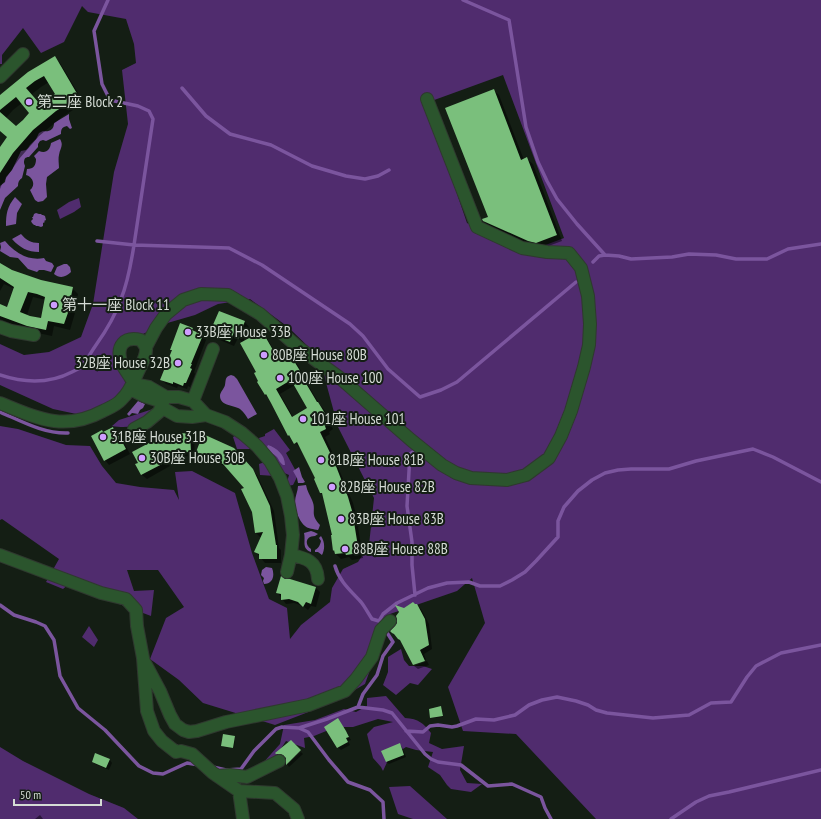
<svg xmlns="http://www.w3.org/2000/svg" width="821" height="819" viewBox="0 0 821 819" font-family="'PT Sans Narrow','Noto Sans TC',sans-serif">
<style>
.green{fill:#502c6e;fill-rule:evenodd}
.water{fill:#7b559e}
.shadow{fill:#0007;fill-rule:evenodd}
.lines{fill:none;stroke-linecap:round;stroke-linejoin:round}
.stream{stroke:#7b559e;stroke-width:3.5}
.building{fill:#7abf7c;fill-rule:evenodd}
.minor-casing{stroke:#2f392f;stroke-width:14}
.minor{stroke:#2b552d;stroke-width:12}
.poi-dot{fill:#cf9dff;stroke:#141e14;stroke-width:1.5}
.labels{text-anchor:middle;stroke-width:4;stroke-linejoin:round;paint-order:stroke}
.poi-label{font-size:15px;fill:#d5dcd5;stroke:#141e14;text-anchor:start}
</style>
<rect width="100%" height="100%" fill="#141e14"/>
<path class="green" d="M0,0H821V819H596L516,734L463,731L448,687L485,623L472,578L457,591L390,614L365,684L334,702L275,725L203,703L179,680L150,659L166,618L184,607L158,570H127L134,591L154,590L151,616L103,598L77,577L63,589L46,582L59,559L2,519L0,520V426L18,429L66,445L90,446L102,466L116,483L140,487L174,490L179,500L175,472L192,471L235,493L252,553L269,599L287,608L290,639L301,625L330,602L332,588L343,569L358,562L369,545L374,498L338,427L325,379L323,361L288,327L250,299L218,304L195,315L164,324L143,334L126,335L118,360L126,385L115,400L81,415L53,409L0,385V344L24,355L49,352L81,337L93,304L114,172L128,124L122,70L136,63L134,44L126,19L88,12L82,6L64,42L41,53L23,28L2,55V64H0ZM503,75L564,238L535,249L485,232L467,223L426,103Z
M79,198L81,207L74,212L60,219L57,210L69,202Z
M156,408C139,422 136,430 112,426L119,420Z
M274,429L290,450L286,453L298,475L293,485L286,486L289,475L282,472L261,445L259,438L265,436V434Z
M240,432L252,447L249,449H237L233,437Z
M265,462L275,476L260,475L259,464Z
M89,626L98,640L94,647L82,637Z
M401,649L404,660L409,666H423L432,669L418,685L410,683L396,695L383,685L388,672V657Z
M386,696L405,718C419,719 423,723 431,733L429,743L442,749L464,746L460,770L467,783L482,784L471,792L451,789L447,785L440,775L428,767L433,752L416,750L406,747L389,758L383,771L381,767L373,758L367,734L374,727L393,722L378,719L353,727H336L314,736L304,738L305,748L286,741L274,759L262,764L280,744L284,725L315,720L344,709L356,712L367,706V698Z
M0,747L23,761L89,794L124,808L138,819H0Z
M410,786L447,819H413L398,814L389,787Z"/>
<path class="water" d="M69,114V119L72,128L70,129L67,126C62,127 61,129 61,134L46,141L43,140L40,141L38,144V147L29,157C25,157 24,159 24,163L25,166L22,178C19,180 18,182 18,186L5,198L0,210V186L5,182L6,177L12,170L21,151L26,150L28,148L30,145L36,139L39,133L43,131C49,132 54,130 54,123Z
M60,139C64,146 60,148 59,155C58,159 59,164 59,168L47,177L46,184L47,197L43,201L38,202L35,200L30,190C36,185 33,177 26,175L27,169C34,169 36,165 36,159L34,156L39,151C46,154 50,150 51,143Z
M15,197L22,204L17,213L16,224L6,226C6,214 7,207 15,197Z
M36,213L39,214H41L42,215H43L45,216L46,220L44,221L45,222L43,223V226L41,227L38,226H36L35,225H34L32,223L31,221L33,219L32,217H33L34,214Z
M21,234C26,240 31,243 39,243V252C28,252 20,248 12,239Z
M5,241C15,253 28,261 44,258L46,261L52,263L54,266L51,272L44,270H39L37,272L28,269L18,258L10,257L0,251L1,247L0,243Z
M64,264H67L70,267L71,272C66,277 60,279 54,274L57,267Z
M231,375L234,376L237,379L257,414L248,419C246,416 244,412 240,409C234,405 220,406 220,396C220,392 224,389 225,385C226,379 225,377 231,375Z
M138,401L145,404L143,408L140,410L138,414L132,413L129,416L127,414Z
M268,445C277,448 285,455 285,465H283C280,463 279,460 277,457C273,453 269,453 267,447Z
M299,467L302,477L305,482L303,483H298L297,478L293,471Z
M306,485C307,491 310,495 312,500C317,511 309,513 320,525L319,528L318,530C314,529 308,529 305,526C299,521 295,510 295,502C295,496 298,491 298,486Z
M311,531L314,532L318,534L315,536C306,536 304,544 311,549V552C301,548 306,541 304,533Z
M321,536C325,542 325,549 322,555L318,552H315V550C319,548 320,545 321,541L319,538Z
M266,567L272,568C275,575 273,584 264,584L263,581L264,578L261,575L262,570Z"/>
<path class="shadow" d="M54,58L60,63L84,103L62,117L39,136L19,159L2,184L0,189V148L8,137L0,130V96ZM49,82L56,94L41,105L32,94L41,87ZM22,103L31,113L16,127L6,118L13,110Z
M493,90L499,95L524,160L527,159L533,164L562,241L543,248L535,247L490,227L484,221L489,218Z
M0,264L12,271L40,281L72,288L78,294L74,312L75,313L70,330L54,326L52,336L33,332L0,319V305L7,308L15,289L4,284L0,291ZM33,297L46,300L42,319L27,315Z
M219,312L245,322L249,327L243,343L238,338L234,346L215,338L211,334Z
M192,329L197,333L202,335L206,340L195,369V370L194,372L195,374L190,387L188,386L187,389L178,386L177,388L166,384L162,380Z
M261,332L266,337L278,357L283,354L285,357L289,354L294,359L306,379L305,380L320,405L323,408L330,420H329L333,429L329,432L330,434L325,437L339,466L338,467L353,503L359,526L358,527L363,558L352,560L349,557L341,559L336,554L334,536L323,495L321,493L316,479L301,447L300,448L289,435L269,398L265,395L257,372ZM295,385L309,408L293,417L280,394Z
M112,428L120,435L130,454L109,465L105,460L102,431L104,433Z
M190,434L194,438L195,456L165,457L170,466L147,479L142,475L137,465Z
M197,452L238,454L257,475L274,511L279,548L281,550V563H265L255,551L261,537H260L256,533L253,511L246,488L227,467L202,456Z
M285,580H290L316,588L320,592L316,607L311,606L308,610L303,606L294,603L286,604L277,592Z
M416,605L421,609L429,624L432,649L424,654L426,660L414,664V665L402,642L396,627L404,609Z
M427,661L429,665L418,669L414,666Z
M441,707L442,708L443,717L432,718L431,717Z
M338,719L348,734H347L351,740L348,741L350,745L341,750L338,747Z
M234,737L235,738L234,748L223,747L222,746Z
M291,741L288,764L301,752L303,754L289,767L287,764V761L286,757L283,756H280L277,753Z
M399,744L402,747L406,757L389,764L386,762Z
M96,754L110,760L112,763L109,770L95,764L93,762Z
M40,815L43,819H35Z"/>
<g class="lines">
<path class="stream" d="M108,0L94,31L102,84L110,100L138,106L149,111L153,119L134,245L229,248L262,265L350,324L363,336L388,369L420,397L441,390L457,382L576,282
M463,0L509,20L526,127L538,162L547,181L557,199L577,224L605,255L619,256L631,259L672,257L689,254L716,255L736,259H767L788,249L821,244
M182,88L206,116L230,134L271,145L312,166L346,176L365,179L378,176L389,170
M593,262L599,256L605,255
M0,375C24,383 49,384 72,372C74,371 78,369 80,368C86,362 91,352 96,345C106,331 115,316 121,299C128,282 131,264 134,245L97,241
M0,412C21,421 44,434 68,433
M413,452L410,454L407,506L412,542V565L415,595
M335,566C339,581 351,591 361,602C365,607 368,613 372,619L379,621
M0,605L14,615L36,622L45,626L54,640L60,676L78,708L105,730L139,766L153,773L163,774L187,763L199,765
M380,623L379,621L383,614L397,603L428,588L447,583L469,582L480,586H500L512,580L525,572L536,561L558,537V521L564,507L578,491L592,480L605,473L618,470L631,469H669L696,461L753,449L773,457L821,482
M358,707L383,710L392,713L425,754L431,759L438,762L461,765L488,786L512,784L541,797L545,808L551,819
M299,728L327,719L358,707L363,694L377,675L383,656L393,642L386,631
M406,731L423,732L430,726L438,725L452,727L457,726L476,719L494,720L515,715L529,705L542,700L557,697L576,701L588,705L596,710L607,713L653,718L689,715L711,703L731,702L747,677L756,666L781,653L821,645
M213,767L226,770L241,769L254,751L276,729L282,727L299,728L308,732L329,760L348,782L370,790L383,802L384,819
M671,819L696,802L709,796L729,792L821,770"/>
</g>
<path class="building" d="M55,56L79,97L56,111L33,130L13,153L0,173V147L7,137L0,131V112L16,126L23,120L29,113L16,97L0,110V95L28,72ZM44,76L55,94L40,104L26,88L35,81Z
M494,89L521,160L527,157L557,235L536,243L528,241L483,221L482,219L488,217L445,108Z
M0,263L12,270L41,280L73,287L69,306L70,307L64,324L48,321L46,330L27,326L0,316V304L7,307L14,287L0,278ZM28,292L37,294L45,297L41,318L30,316L20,312Z
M219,311L245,321L238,339L234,332L230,342L209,334Z
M180,323L193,328L192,330L203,335L191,364H192L190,368L192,369L186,383H184L183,386L173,382V384L160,380L172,350H170Z
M262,331L277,357L283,353L284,356L289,353L302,374L301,375L317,402H318L326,415H324L329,424L325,426L326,429L320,432L334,461L348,497L355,521L354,522L359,553L346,555L345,553L335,554L334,550L333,551L331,535H332L322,493H320L314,479L315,478L297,442L294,444L289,435L288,436L271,403L266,394L265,395L257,382L258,381L254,373L256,372L240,343ZM291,380L307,408L292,417L276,389Z
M113,427L114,431L116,430L126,449L104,461L91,436L102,430L103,432Z
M190,433L191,452L162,453L166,462L141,475L135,464L138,463L132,452L149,443L150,444L164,437V434Z
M203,434L234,448L253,469L270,506L276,545H277V559H259V554L254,552L263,532L255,533L252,512L241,489L244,488L223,464L196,452Z
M281,576L285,579H290L316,587L311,604L306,602L303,607L298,602L289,599L281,600V594L276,593Z
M413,602L415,604H417L425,619L429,645L420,650L425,661L413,665L400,640L398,639L394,634L392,633L390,631L395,626L397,623V619L396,616L399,612L395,605L404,608Z
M441,706L443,716L430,718L429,709Z
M338,718L346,731L349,737L346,738L348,742L337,748L324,727Z
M223,734L235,736L233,748L221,746Z
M291,740L301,750L286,765V758L283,755L280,754H276L275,753Z
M400,743L404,755L386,762L381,751Z
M95,753L110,759L106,768L92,762Z"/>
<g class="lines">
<defs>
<path id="minor" d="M0,77L23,54
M0,327L11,331L34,335
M146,347L156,328L166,314L183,300L201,294L228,295L260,314L299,348L340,378L411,440L442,465L456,473L471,478L507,480L526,475L549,458L561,436L571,411L584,367L589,345L590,324L588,296L581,268L569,253L547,252L522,248L477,227L427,99
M133,384L149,387L166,397H179L193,401L206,415L225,422L242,433L257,446L270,461L280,478L287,496L291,516L293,535L291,555L287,572
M130,389L144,396L163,402
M193,401L213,349
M0,403C37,418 64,432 103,411C109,408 117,405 121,400C129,393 133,383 137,374C140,366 147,357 146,348C145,345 143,343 141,340C124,336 116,346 121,362C124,369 130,376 133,382
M161,407L177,416L192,417L206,415
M134,429L147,422L159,412L164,400
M0,555L101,593L126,599L136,610L137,626L143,658L147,711L154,731L162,741L176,752L181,751L192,754L213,773L239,791L275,793L294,809L298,819
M291,555C306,558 317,561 318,579
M145,663L160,691L170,715L175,724L183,730L189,732L197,731L226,722L309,705L345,691L356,679L372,657L381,630L390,621
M217,776L230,775L247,777L279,761
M239,791L243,819"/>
</defs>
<use href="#minor" class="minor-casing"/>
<use href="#minor" class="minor"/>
</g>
<g class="poi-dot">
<circle cx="29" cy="102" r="4"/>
<circle cx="54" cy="305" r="4"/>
<circle cx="188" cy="332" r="4"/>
<circle cx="264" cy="355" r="4"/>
<circle cx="178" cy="363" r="4"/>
<circle cx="280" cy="378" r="4"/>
<circle cx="303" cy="419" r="4"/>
<circle cx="103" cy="437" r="4"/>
<circle cx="142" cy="458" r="4"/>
<circle cx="321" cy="460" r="4"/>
<circle cx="332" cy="487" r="4"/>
<circle cx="341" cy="519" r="4"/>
<circle cx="345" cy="549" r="4"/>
</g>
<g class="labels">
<g class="poi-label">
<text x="37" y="107">第二座 Block 2</text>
<text x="62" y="310">第十一座 Block 11</text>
<text x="196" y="337">33B座 House 33B</text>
<text x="272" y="360">80B座 House 80B</text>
<text x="170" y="368" text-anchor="end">32B座 House 32B</text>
<text x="288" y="383">100座 House 100</text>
<text x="311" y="424">101座 House 101</text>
<text x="111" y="442">31B座 House 31B</text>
<text x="150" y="463">30B座 House 30B</text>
<text x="329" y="465">81B座 House 81B</text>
<text x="340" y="492">82B座 House 82B</text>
<text x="349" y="524">83B座 House 83B</text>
<text x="353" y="554">88B座 House 88B</text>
</g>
</g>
<path d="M14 799v6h87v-6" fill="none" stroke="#d5dcd5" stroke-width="2"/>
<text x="20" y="799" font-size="12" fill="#d5dcd5" stroke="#141e14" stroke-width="3" paint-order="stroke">50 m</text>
</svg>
